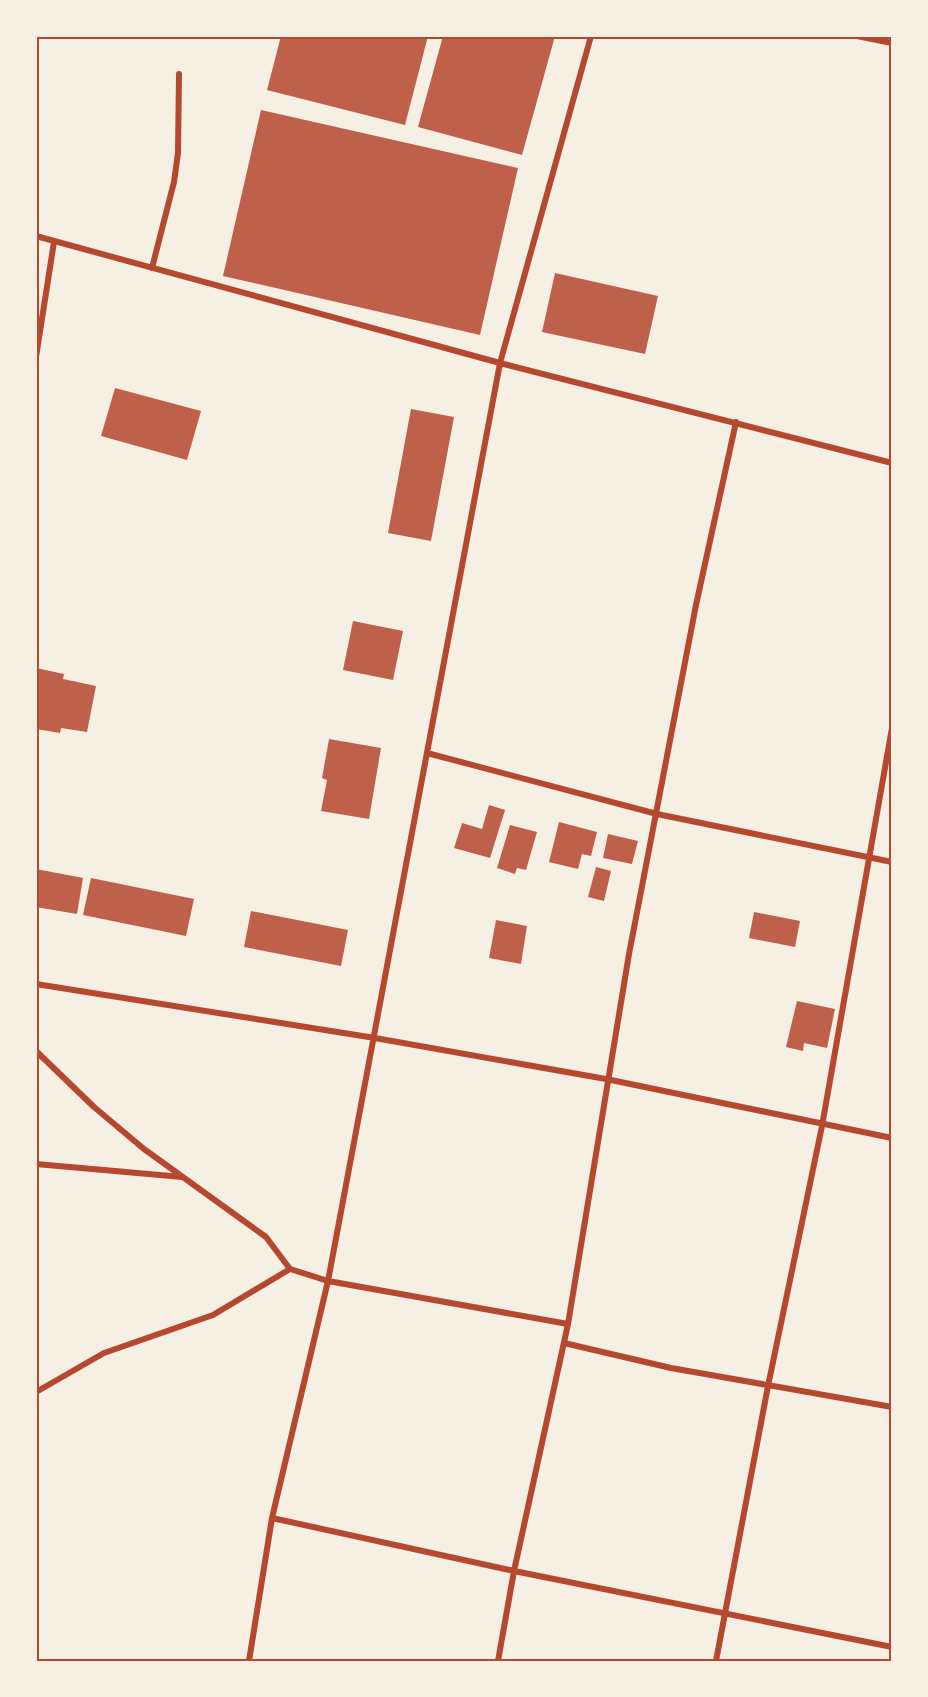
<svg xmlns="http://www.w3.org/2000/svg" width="928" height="1697" viewBox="0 0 928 1697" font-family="'DM Sans',sans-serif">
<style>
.building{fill:#bf614a}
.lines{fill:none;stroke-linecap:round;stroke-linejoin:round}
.minor{stroke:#b5482f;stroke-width:6}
.neatline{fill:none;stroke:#b5482f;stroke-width:2}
</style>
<rect width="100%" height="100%" fill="#f6efe4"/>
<path class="building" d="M281,36H428L405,125L267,90Z
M443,36H555L522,155L418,127Z
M261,110L518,168L480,335L223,276Z
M555,273L658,296L645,354L542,332Z
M115,388L201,411L187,460L101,436Z
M411,409L454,417L431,541L388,533Z
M353,621L403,631L393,680L343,670Z
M36,668L64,674L63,679L96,686L87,732L61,728L60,733L36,729Z
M329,739L381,748L369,819L321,811L327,780L322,778Z
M489,805L505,810L490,858L454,848L462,823L482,829Z
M559,822L597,832L591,856L582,854L578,869L549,862Z
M510,825L537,832L526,870L517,868L515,874L497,868Z
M608,834L638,841L632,864L603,858Z
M596,867L611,871L604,901L588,897Z
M36,869L83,878L77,914L36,907Z
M91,878L194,899L186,936L83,915Z
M251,911L348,930L341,966L244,947Z
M754,912L800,921L795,947L749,938Z
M496,920L527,926L521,964L489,958Z
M797,1001L835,1009L827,1048L804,1043L803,1051L786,1047Z"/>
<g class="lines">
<path class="minor" d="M857,36L892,43
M36,236L500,363L892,463
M152,268L174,182L178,153L179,74
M36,357L54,242
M427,753L657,814L892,862
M36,984L375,1038L606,1079L892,1138
M36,1051L94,1107L144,1149L266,1237L290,1269
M36,1164L182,1177
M564,1343L671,1368L892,1407
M36,1392L104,1353L213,1315L290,1269L328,1281L568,1324
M272,1518L514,1571L892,1647
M249,1661L272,1518L328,1281L500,363L591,36
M498,1661L514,1571L568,1324L629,954L696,605L736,422
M716,1661L768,1386L822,1126L892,728"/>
</g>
<rect width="928" height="1697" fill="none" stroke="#f6efe4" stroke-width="75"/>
<rect x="38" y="38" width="852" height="1622" class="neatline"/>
</svg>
